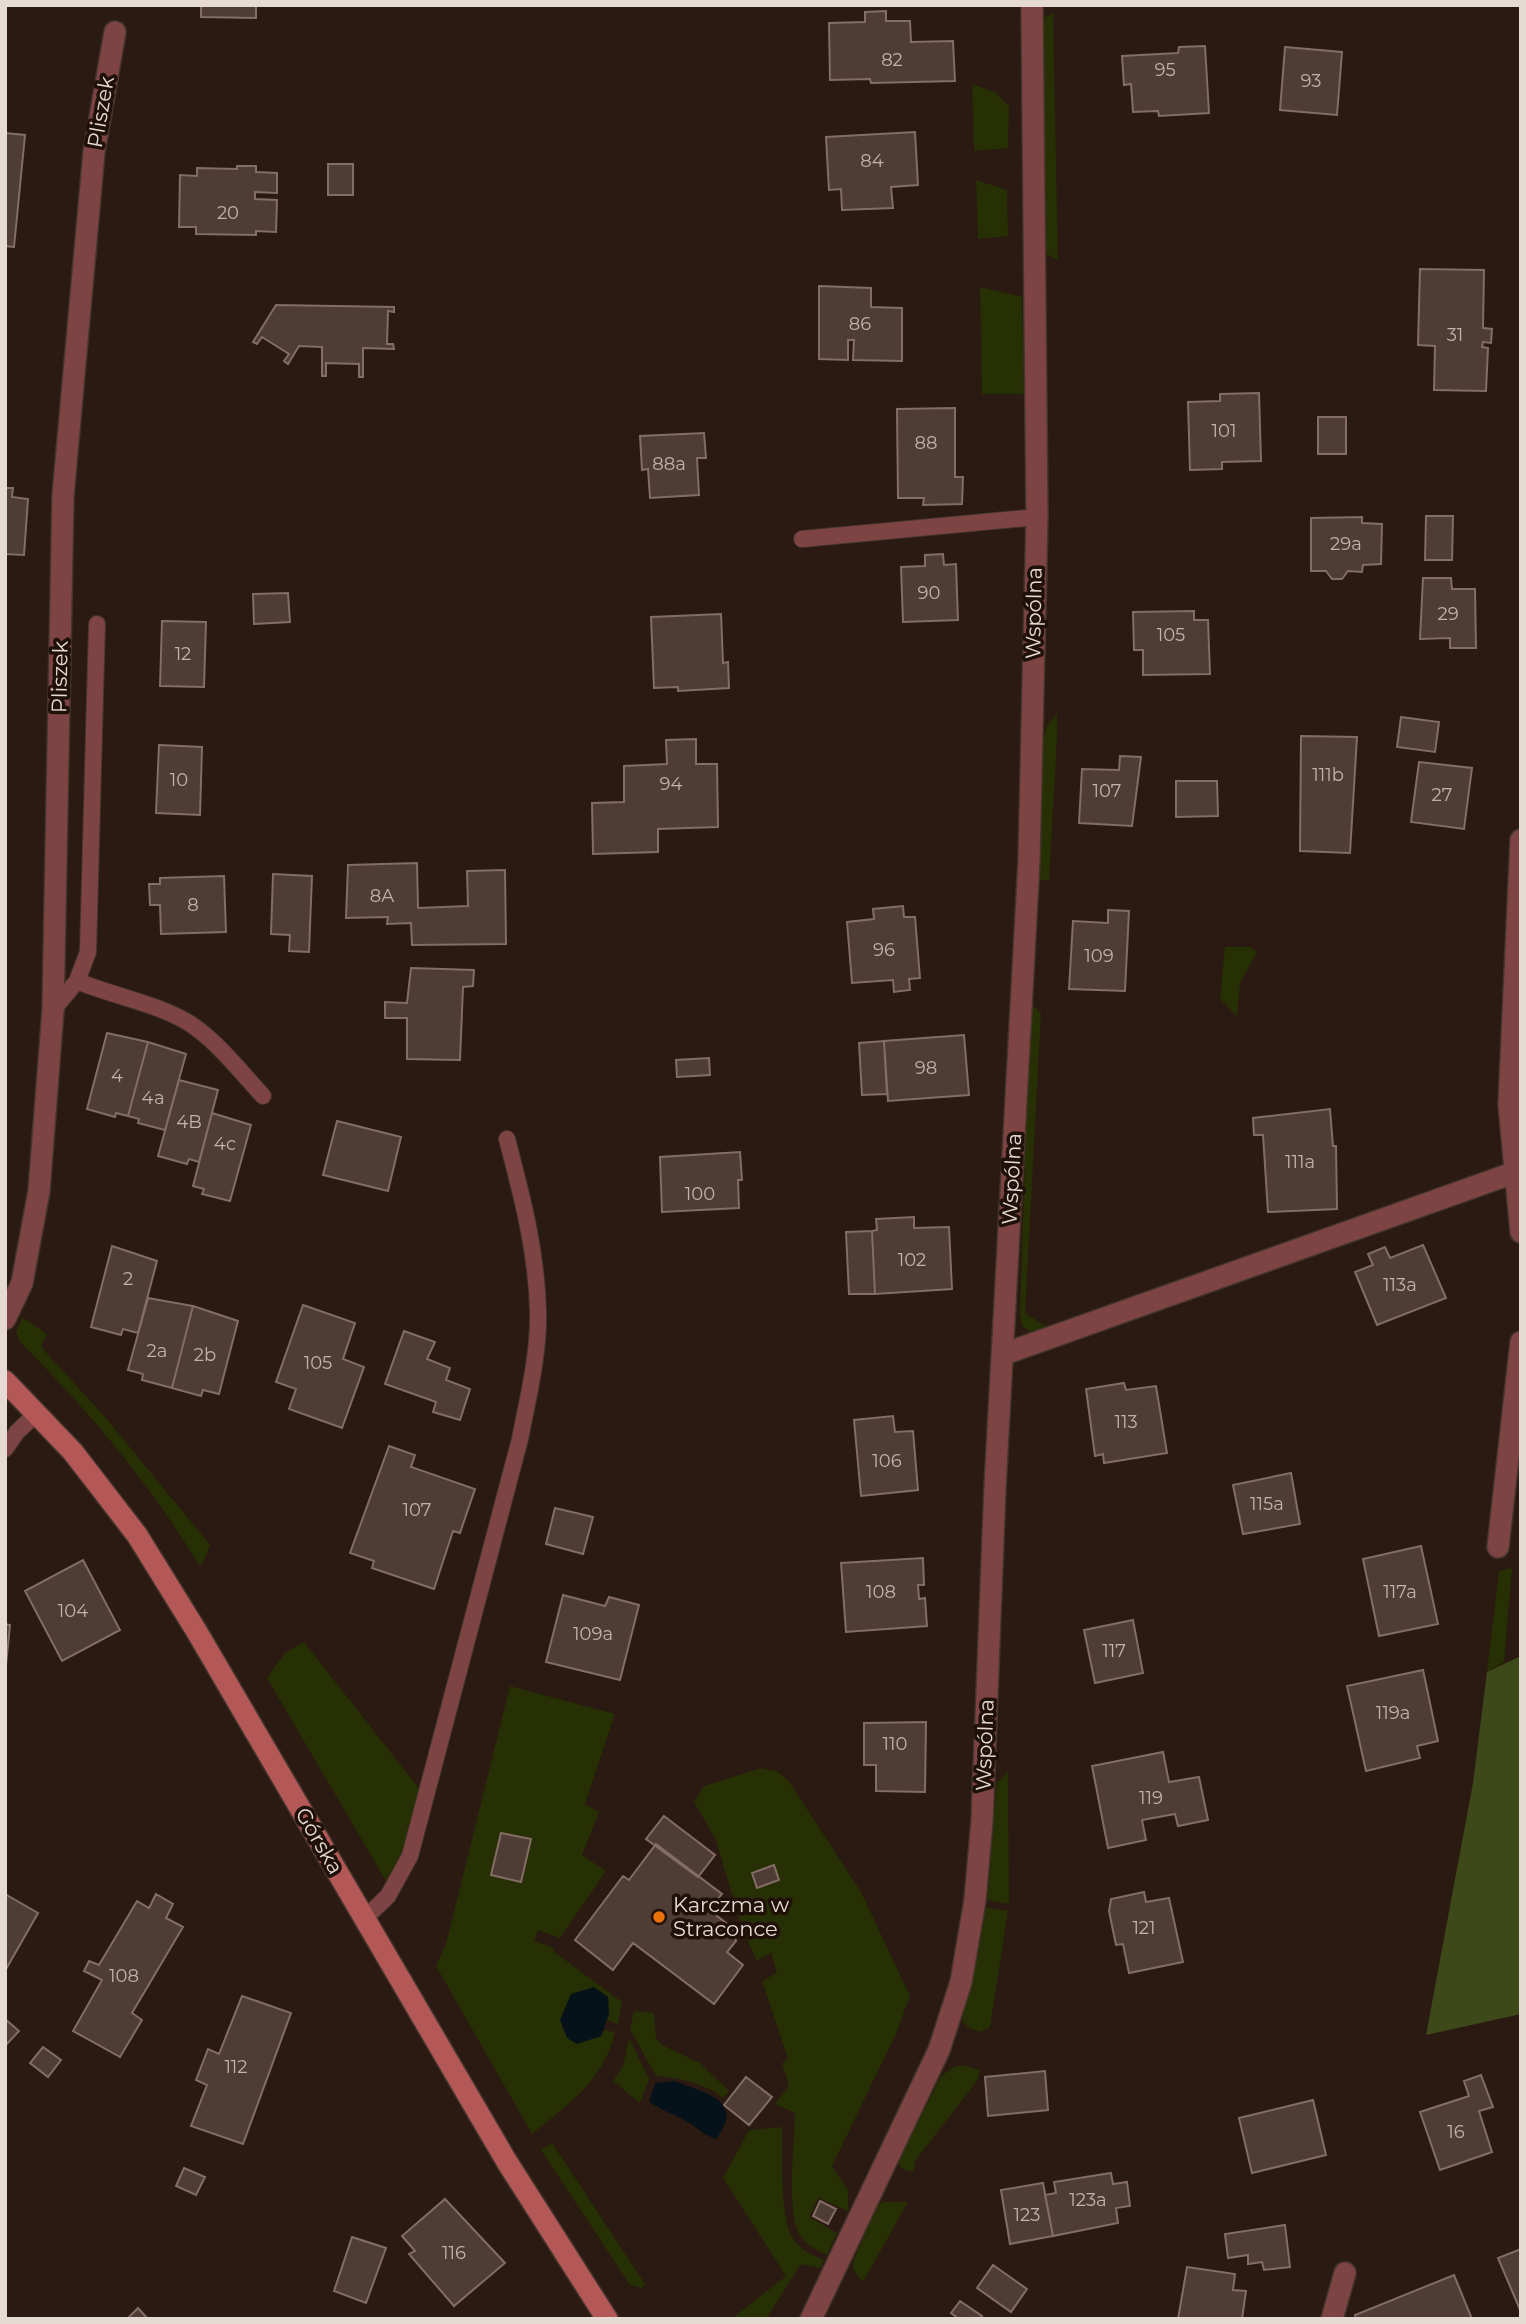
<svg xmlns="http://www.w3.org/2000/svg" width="1526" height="2324" viewBox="0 0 1526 2324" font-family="Montserrat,sans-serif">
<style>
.green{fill:#272f04;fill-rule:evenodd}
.forest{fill:#3e4919}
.water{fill:#061219}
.building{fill:#4f3c34;stroke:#836d65;stroke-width:2}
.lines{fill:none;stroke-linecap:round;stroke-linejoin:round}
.lane-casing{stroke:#44352c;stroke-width:18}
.street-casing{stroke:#44352c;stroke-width:24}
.secondary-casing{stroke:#44352c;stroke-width:24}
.lane{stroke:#7e4443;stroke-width:16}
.street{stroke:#7e4443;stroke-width:21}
.secondary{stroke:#b45757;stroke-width:21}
.food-dot{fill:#e8710a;stroke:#201108;stroke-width:2.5}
.labels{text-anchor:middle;stroke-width:7;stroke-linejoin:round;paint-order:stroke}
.number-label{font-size:18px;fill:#c0b2ac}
.street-label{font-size:21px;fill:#e6dad4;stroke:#201108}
.poi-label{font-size:21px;fill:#e6dad4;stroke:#201108;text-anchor:start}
</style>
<rect width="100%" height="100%" fill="#2a1a11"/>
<path class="green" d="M1053,13L1058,260L1047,254L1042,246V19Z
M972,84L995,92L1009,106L1008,148L974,151Z
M976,180L1007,190L1008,236L978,239Z
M980,287L1022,297L1024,394H982Z
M1057,714V738L1049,881L1041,880L1036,875L1042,745L1047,726Z
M1225,947H1250L1257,952L1240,983L1237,1016L1220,999Z
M1030,1003L1041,1013L1025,1313L1047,1327L1199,1272L1189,1280L1044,1332H1031L1022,1326L1020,1314Z
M22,1317L47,1334L41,1347L105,1417L210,1545L203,1563L199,1565C149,1482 88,1410 20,1342L16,1332Z
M1512,1568L1504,1662L1487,1672L1499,1571Z
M304,1642L421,1791L400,1859L386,1881L267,1678L285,1653Z
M510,1686L615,1714L585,1804L599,1812L582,1855L606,1871L560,1938L538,1930L534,1941L554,1948L553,1951L622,2002L618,2024L607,2020L608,1998L601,2036L604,2030L615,2032C604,2081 568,2104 532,2134L436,1966L446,1944ZM501,1833L530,1839L521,1882L491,1875Z
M761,1768L776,1771L788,1780L861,1892L910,1996L896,2034L832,2166L848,2190V2211L819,2198L809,2217L837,2233L827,2255C818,2250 807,2246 801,2237C785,2215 795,2141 795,2113L775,2104L789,2086L782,2063L788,2059L762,1981L777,1973L771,1953L757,1961L742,1928L716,1840L694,1802L704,1786Z
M1008,1771L1009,1904L987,1900L997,1783Z
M986,1907L1008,1911L990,2027L980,2032L969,2028L962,2021Z
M634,2011L654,2013L656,2038L662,2045L700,2063L729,2091L723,2098C707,2084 677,2077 656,2076L630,2029Z
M629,2038L649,2079L640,2103L613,2081L623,2066Z
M962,2065L980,2070L977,2081L915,2161L913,2172L902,2169L898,2162L941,2076L954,2067Z
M782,2127C784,2156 778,2214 793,2238C799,2250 813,2255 824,2260L821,2268L801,2264L766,2319H731L786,2276L723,2178L749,2130Z
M552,2143L645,2284L642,2288L630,2285L541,2150Z
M882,2202H908L863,2282L853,2269V2262L877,2206Z"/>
<path class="forest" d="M1521,1656V2014L1426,2035L1473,1783L1487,1672Z"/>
<path class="water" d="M594,1987L608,1997L609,2014L601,2036L577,2044L567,2038L560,2020L571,1994Z
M675,2081C702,2093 747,2099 716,2139C703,2135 697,2127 686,2121C673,2114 662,2110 649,2102L655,2083Z"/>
<path class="building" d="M201,5H256V18L201,17Z
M886,11V21H910L911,42L953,41L955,81L871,83L870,79L830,80L829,23L865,22V12Z
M1205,46L1209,113L1159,116L1158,111L1133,112L1131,84L1124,85L1122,56L1178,53L1179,47Z
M1285,47L1342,52L1337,115L1280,110Z
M915,132L918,185L891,187L893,208L842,210L841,189L829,190L826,137Z
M5,133L25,135L14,247L5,246Z
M328,164H353V195H328Z
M237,166H256V172L277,173V193L255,192V199L277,200L276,232L256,231V235L196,234V227H179L180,175L197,176V168L237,169Z
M1420,269L1484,270L1483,328L1492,329L1491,343L1483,342L1482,347L1488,348L1486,391L1434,390L1435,346L1418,345Z
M819,286L871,288V307L902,308V361L853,360L854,340H848V360L819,359Z
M276,305L394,307V312L388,311L387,344H393L394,349L363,348V377H359V364L326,363V376H322V347L299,346L288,364L284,361L289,354L262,337L257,344L253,342Z
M1259,393L1261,461L1222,462V469L1190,470L1188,402L1220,401V394Z
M955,408V477H963L962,504L923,505L924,498H898L897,409Z
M1318,417H1346V454H1318Z
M704,433L706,458H697L699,495L650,498L648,469L642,470L640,436Z
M5,488H13L12,497L28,499L24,555L5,554Z
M1426,516H1453L1452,560H1425Z
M1362,517V523L1382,524L1381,564L1363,565L1362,572L1348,571L1342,579H1332L1326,571H1311V518Z
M943,554L944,565L956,564L958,620L903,622L901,567L925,566V555Z
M1423,578H1451L1452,589H1475L1476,648H1450V638L1420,639Z
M288,593L290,622L254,624L253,594Z
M1194,611V620H1208L1210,674L1143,675V650H1134L1133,612Z
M721,614L723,663L728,662L729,688L678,691V687L654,688L651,617Z
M162,621L206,622L204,687L160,686Z
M1401,717L1439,722L1435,752L1397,747Z
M1301,736L1357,737L1350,853L1300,851Z
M696,739V764H717L718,827L658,829V852L593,854L592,803L624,802V766L667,764L666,740Z
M159,745L202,747L200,815L156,813Z
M1120,756L1141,757L1132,826L1079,823L1082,769L1119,770Z
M1419,762L1472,768L1464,829L1411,822Z
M1176,781H1217L1218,816L1176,817Z
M417,863L418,908L468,906L467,871L505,870L506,944L412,945L411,923L387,924L388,917L346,918L348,865Z
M273,874L312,876L309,952L289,951L290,935L271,934Z
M224,876L226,932L161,934L160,905H150L149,884H160V878Z
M903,906L904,917H915L920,978L909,979L910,990L894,992L893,980L852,983L847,922L874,919L873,909Z
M1108,910L1129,911L1125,991L1069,989L1073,921L1108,923Z
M411,968L474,970L473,986L463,987L460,1060L407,1059V1018H385V1002L407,1003Z
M107,1033L148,1042L128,1116L116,1113L115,1117L87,1109Z
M964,1035L969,1095L888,1101L884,1041Z
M884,1041L887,1094L862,1095L859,1043Z
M148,1042L186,1054L165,1130L138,1123L139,1119L128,1116Z
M709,1058L710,1075L677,1077L676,1060Z
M179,1080L218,1090L199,1162L189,1159L187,1164L158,1156Z
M1330,1109L1333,1146H1336L1337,1209L1268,1212L1263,1135H1254L1253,1118Z
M212,1113L251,1125L230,1201L202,1194L204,1189L193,1186Z
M337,1121L401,1137L388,1191L323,1175Z
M740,1152L742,1180H738L739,1208L662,1212L660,1157Z
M914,1217V1228L949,1227L952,1289L875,1294L872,1231L877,1230L876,1219Z
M872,1231L875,1294H849L846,1232Z
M1423,1245L1446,1298L1377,1325L1355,1272L1373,1265L1368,1254L1385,1247L1390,1258Z
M112,1246L157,1261L138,1333L123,1329L121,1335L91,1327Z
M148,1298L193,1306L172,1388L142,1380L143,1374L128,1370Z
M303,1305L355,1323L343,1359L364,1367L342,1428L289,1409L296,1389L276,1382Z
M193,1306L238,1321L219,1394L203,1390L201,1396L172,1388Z
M404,1331L435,1342L427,1359L450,1368L446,1380L470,1389L460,1420L433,1412L436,1402L385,1384Z
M1124,1383L1126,1390L1156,1386L1167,1453L1104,1463L1103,1454L1095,1456L1086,1389Z
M893,1416L895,1432L913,1431L918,1490L861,1496L854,1420Z
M389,1446L415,1455L411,1467L475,1489L460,1533L453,1531L434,1589L372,1568L374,1561L350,1553Z
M1291,1473L1300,1524L1243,1534L1233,1485Z
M555,1508L593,1517L583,1554L546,1544Z
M1421,1546L1438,1624L1379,1636L1363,1559Z
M923,1558L924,1585H918L919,1599L925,1598L927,1626L846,1632L841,1563Z
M83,1560L120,1630L62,1661L25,1591Z
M563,1595L605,1606L609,1597L639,1605L620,1680L546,1662Z
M1133,1620L1143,1673L1095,1683L1084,1630Z
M5,1624L10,1625L5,1675Z
M1423,1670L1438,1741L1417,1746L1420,1758L1366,1771L1347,1686Z
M926,1722L925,1792L876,1791V1765H864V1723Z
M1163,1752L1169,1782L1199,1777L1208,1820L1178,1826L1175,1814L1142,1820L1146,1840L1108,1848L1092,1766Z
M664,1816L715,1855L698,1877L646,1839Z
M501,1833L531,1839L521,1882L491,1875Z
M656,1844L722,1894L709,1910L733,1928L736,1941L727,1952L743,1965L714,2004L633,1943L613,1970L575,1940L623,1876L629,1880Z
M774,1865L779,1880L757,1888L752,1873Z
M1144,1892L1146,1902L1169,1898L1183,1962L1129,1973L1123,1944L1116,1945L1109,1911L1111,1899Z
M5,1894L38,1913L5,1971Z
M156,1894L173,1904L166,1918L183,1927L132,2013L142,2020L120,2057L73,2031L102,1980L84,1971L89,1961L99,1965L137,1901L149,1908Z
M242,1996L291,2013L243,2144L191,2126L207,2085L196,2080L208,2049L219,2054Z
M5,2019L19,2031L5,2046Z
M43,2047L61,2060L48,2077L30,2063Z
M1045,2071L1048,2110L988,2116L985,2077Z
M1481,2075L1493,2107L1479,2111L1492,2152L1440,2170L1420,2112L1469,2096L1464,2081Z
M746,2077L772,2097L749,2125L724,2105Z
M1313,2100L1326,2155L1252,2173L1239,2118Z
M184,2168L205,2177L196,2195L176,2186Z
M1111,2173L1113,2184L1127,2182L1130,2206L1116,2208L1118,2223L1053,2236L1045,2195L1056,2193L1054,2182Z
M1043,2183L1053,2236L1010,2244L1001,2190Z
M445,2199L505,2263L454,2306L409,2254L415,2251L402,2236Z
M820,2201L836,2209L828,2224L813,2216Z
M1285,2225L1290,2267L1264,2270L1262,2262L1248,2264V2255L1228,2258L1225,2234Z
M352,2237L386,2248L366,2303L334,2291Z
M1521,2249V2312L1498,2258Z
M993,2265L1027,2289L1011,2312L977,2288Z
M1187,2267L1235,2274L1233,2290L1246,2291L1242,2319H1178Z
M1454,2275L1472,2319H1356L1355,2315Z
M960,2301L982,2316L980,2319H959L951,2313Z
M138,2308L148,2319H127Z"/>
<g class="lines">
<defs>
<path id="lane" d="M802,539L1037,517
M77,981L88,952L97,624
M53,1010L77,981C113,996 156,1003 189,1023C217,1041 240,1071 263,1096
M5,1449L17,1432L37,1413
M364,1919L388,1896L410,1856L520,1439C528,1397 539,1355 538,1312C537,1253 522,1196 507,1139"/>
<path id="street" d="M1521,840L1509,1105L1521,1232
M5,1319L22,1283L39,1191L53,1010L63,496L94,152L115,32
M1004,1354L1513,1173
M1498,1547L1521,1342
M811,2319L939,2050L961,1982L975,1900L982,1821L995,1487L1029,861L1037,517L1032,5
M1332,2319L1345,2273"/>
<path id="secondary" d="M5,1381L73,1452L137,1535L197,1632L507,2162L607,2319"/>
</defs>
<use href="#lane" class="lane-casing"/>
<use href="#street" class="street-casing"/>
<use href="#secondary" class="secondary-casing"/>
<use href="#lane" class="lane"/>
<use href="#street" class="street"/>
<use href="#secondary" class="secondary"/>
</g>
<circle class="food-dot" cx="659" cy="1917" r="7"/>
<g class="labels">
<g class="number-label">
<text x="892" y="66">82</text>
<text x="1165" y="76">95</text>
<text x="1311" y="87">93</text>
<text x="872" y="167">84</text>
<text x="228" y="219">20</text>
<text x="860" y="330">86</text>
<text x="1455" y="341">31</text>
<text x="1224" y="437">101</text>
<text x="926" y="449">88</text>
<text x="669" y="470">88a</text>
<text x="1346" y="550">29a</text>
<text x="929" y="599">90</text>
<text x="1448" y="620">29</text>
<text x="1171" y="641">105</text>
<text x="183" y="660">12</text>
<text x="1328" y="781">111b</text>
<text x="179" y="786">10</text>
<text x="671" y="790">94</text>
<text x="1107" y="797">107</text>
<text x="1442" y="801">27</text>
<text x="382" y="902">8A</text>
<text x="193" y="911">8</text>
<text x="884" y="956">96</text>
<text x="1099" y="962">109</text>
<text x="926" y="1074">98</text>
<text x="117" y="1082">4</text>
<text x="153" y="1104">4a</text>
<text x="189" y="1128">4B</text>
<text x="225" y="1150">4c</text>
<text x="1300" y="1168">111a</text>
<text x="700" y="1200">100</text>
<text x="912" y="1266">102</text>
<text x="128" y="1285">2</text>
<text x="1400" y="1291">113a</text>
<text x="157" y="1357">2a</text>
<text x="205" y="1361">2b</text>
<text x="318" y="1369">105</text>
<text x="1126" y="1428">113</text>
<text x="887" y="1467">106</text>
<text x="1267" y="1510">115a</text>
<text x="417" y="1516">107</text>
<text x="881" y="1598">108</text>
<text x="1400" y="1598">117a</text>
<text x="73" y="1617">104</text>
<text x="593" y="1640">109a</text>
<text x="1114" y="1657">117</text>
<text x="1393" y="1719">119a</text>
<text x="895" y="1750">110</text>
<text x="1151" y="1804">119</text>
<text x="1144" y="1934">121</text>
<text x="124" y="1982">108</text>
<text x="236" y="2073">112</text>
<text x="1456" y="2138">16</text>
<text x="1088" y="2206">123a</text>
<text x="1027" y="2221">123</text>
<text x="454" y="2259">116</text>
</g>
<g class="street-label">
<text transform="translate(101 112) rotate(-80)" y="7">Pliszek</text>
<text transform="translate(1034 613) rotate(-89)" y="7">Wspólna</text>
<text transform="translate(60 677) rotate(-89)" y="7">Pliszek</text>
<text transform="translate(1012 1179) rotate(-87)" y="7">Wspólna</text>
<text transform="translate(985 1745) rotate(-88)" y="7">Wspólna</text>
<text transform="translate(319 1841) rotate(60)" y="7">Górska</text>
</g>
<g class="poi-label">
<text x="673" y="1912">Karczma w<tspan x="673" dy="24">Straconce</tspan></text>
</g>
</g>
<rect width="1526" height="2324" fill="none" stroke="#e6dad4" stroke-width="14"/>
</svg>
